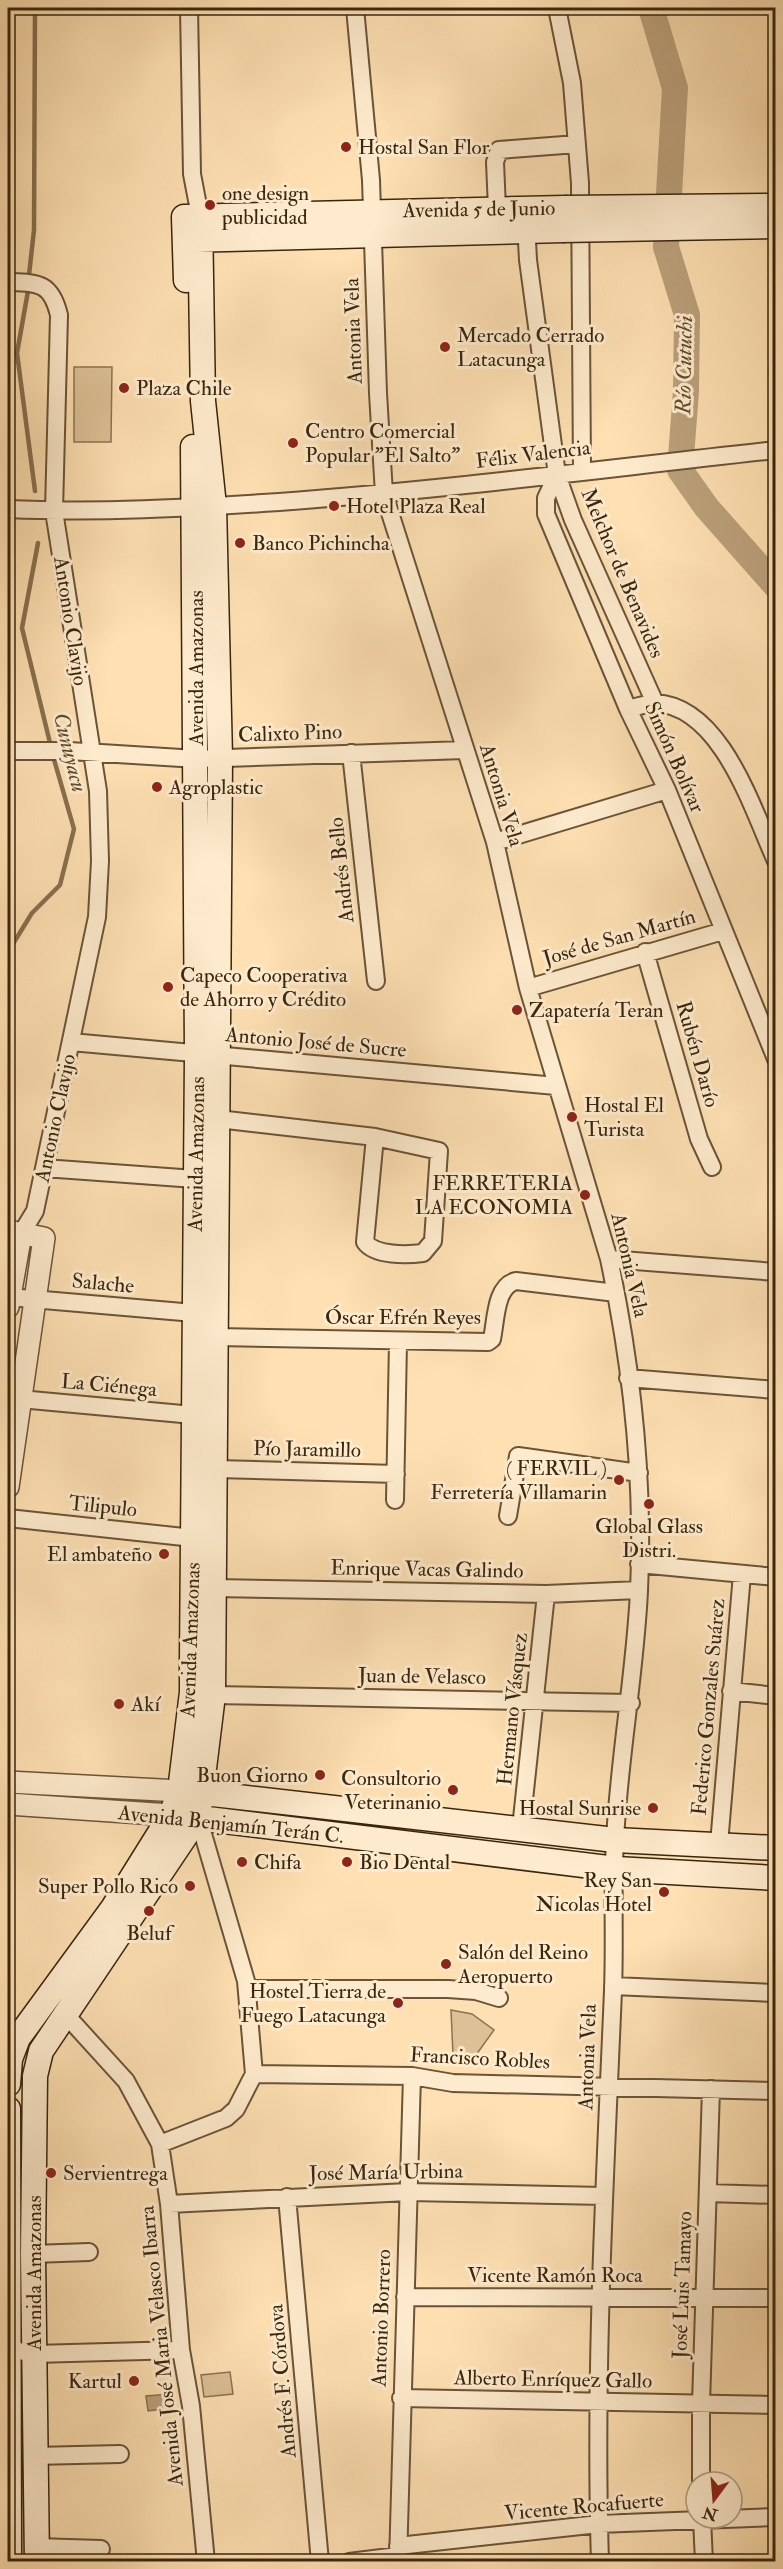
<svg xmlns="http://www.w3.org/2000/svg" width="783" height="2569" viewBox="0 0 783 2569" font-family="'IM FELL Double Pica',serif">
<style>
.green{fill:#dcc096;stroke:#8a7352;stroke-width:1.5}
.water{fill:#bba17b;stroke:#877050;stroke-width:1.5}
.lines{fill:none;stroke-linecap:round;stroke-linejoin:round}
.stream{stroke:#877050;stroke-width:4.5}
.river{stroke:#bba17b;stroke-width:26}
.minor-casing{stroke:#6a5438;stroke-width:20}
.tertiary-casing{stroke:#6a5438;stroke-width:24}
.secondary-casing{stroke:#38260f;stroke-width:27}
.minor{stroke:#feebcd;stroke-width:16}
.tertiary{stroke:#feebcd;stroke-width:21}
.secondary{stroke:#feebcd;stroke-width:24}
.secondary-bridge-casing{stroke:#38260f;stroke-width:27;stroke-linecap:butt}
.secondary-bridge{stroke:#feebcd;stroke-width:24}
.poi-dot{fill:#8f2418;stroke:#feebcd;stroke-width:2}
.labels{text-anchor:middle;stroke-width:6;stroke-linejoin:round;paint-order:stroke}
.poi-label{font-size:21px;fill:#38260f;stroke:#feebcd;text-anchor:start}
.street-label{font-size:21px;fill:#38260f;stroke:#feebcd}
.water-label{font-size:22px;font-style:italic;fill:#5f4b2f;stroke:#feebcd}
</style>
<rect width="100%" height="100%" fill="#fee0b2"/>
<filter id="stains"><feTurbulence type="fractalNoise" baseFrequency=".00333" numOctaves="4"/><feColorMatrix values="0 0 0 0 .2 0 0 0 0 .09 0 0 0 0 .02 0 0 0 .5 -.17"/></filter>
<radialGradient id="worn" r=".72"><stop offset=".6" stop-color="#630" stop-opacity="0"/><stop offset="1" stop-color="#630" stop-opacity=".3"/></radialGradient>
<path class="green" d="M74,367H112L111,442H74Z
M451,2010L472,2014L494,2030L476,2055H453Z
M13,2354H23L26,2561H17Z
M230,2372L233,2394L204,2397L201,2375Z"/>
<path class="water" d="M171,2394L172,2408L148,2411L146,2396Z"/>
<g class="lines">
<path class="stream" d="M29,275L34,230L35,8
M28,291L17,353L35,491
M38,543L22,628L51,747
M8,952L32,913L60,885L74,829L53,756"/>
<path class="river" d="M651,8L675,88L666,247L687,315L686,391L680,470L707,508L776,586"/>
<defs>
<path id="minor" d="M189,8L192,174L200,216
M355,8L371,180L378,393L384,494L495,842L528,988L609,1259C632,1367 644,1481 639,1591C635,1675 619,1757 615,1840C612,1890 615,1940 613,1991C605,2181 594,2371 600,2562
M557,8L572,83L580,183L582,471
M497,209L495,162L499,150L577,144
M526,222L528,260L557,475L573,520L655,703
M8,282C38,283 51,282 59,315L54,511L98,791L100,861L97,917L35,1211L21,1234
M557,475L546,498V514L628,709L667,790L776,1059
M8,509C98,513 189,508 279,502C445,490 610,468 776,450
M628,709C637,707 647,703 655,703C722,706 753,811 776,861
M8,751H69L197,759L465,750
M351,753L376,981
M495,842L667,790
M645,952L699,1139L712,1167
M528,988L723,931
M71,1042L556,1086
M218,1119L375,1137L439,1151L433,1241L423,1253C407,1255 375,1256 365,1242L375,1137
M44,1168L195,1179
M609,1259L776,1272
M9,1297L194,1313
M217,1337L488,1342L492,1339C496,1321 495,1286 516,1281L616,1293
M628,1378L776,1390
M20,1399L193,1415
M216,1469L396,1474
M395,1500L398,1342
M508,1516L518,1456L639,1473
M8,1518L193,1538
M639,1564L776,1577
M214,1588L546,1594L639,1590
M731,1691L776,1696
M213,1695L631,1703
M521,1828L546,1594
M719,1844L742,1574
M613,1986L776,1993
M247,1989H448L476,1991L499,1998
M65,2014L126,2081L160,2144L169,2204L181,2350L191,2406L206,2562
M254,2074L412,2076L453,2083L776,2091
M160,2144L226,2118L236,2109L254,2074L246,1981L198,1817
M708,2193L776,2195
M287,2197L320,2562
M169,2204L408,2192L604,2196
M33,2254L89,2252
M405,2297L776,2298
M9,2349L34,2354L181,2350
M401,2398L776,2405
M34,2456L120,2454
M701,2482V2404L711,2089
M702,2518L704,2562
M398,2546L599,2524L776,2517
M36,2547L101,2549
M349,2562L398,2556
M398,2562L412,2076"/>
<path id="tertiary" d="M8,1231L44,1238L8,1487
M8,1307L21,1234
M8,1782L180,1791
M8,1804L171,1815"/>
<path id="secondary" d="M187,240L562,230
M186,280L184,217L565,208
M186,1791L615,1840L776,1848
M183,1816L616,1869L776,1878
M8,2084L10,2059L18,2038L113,1908L171,1815L180,1791L192,1692V1661L197,1055L193,447
M8,2109L9,2562
M37,2562L33,2254L35,2076L41,2051L198,1817L213,1695L220,757L214,506L203,401L200,216"/>
</defs>
<use href="#minor" class="minor-casing"/>
<use href="#tertiary" class="tertiary-casing"/>
<use href="#secondary" class="secondary-casing"/>
<use href="#minor" class="minor"/>
<use href="#tertiary" class="tertiary"/>
<use href="#secondary" class="secondary"/>
<defs>
<path id="secondary-bridge" d="M565,208L775,206
M562,230L776,226"/>
</defs>
<use href="#secondary-bridge" class="secondary-bridge-casing"/>
<use href="#secondary-bridge" class="secondary-bridge"/>
</g>
<g class="poi-dot">
<circle cx="346" cy="147" r="6"/>
<circle cx="210" cy="205" r="6"/>
<circle cx="445" cy="347" r="6"/>
<circle cx="124" cy="388" r="6"/>
<circle cx="293" cy="443" r="6"/>
<circle cx="334" cy="506" r="6"/>
<circle cx="240" cy="543" r="6"/>
<circle cx="157" cy="787" r="6"/>
<circle cx="168" cy="987" r="6"/>
<circle cx="517" cy="1010" r="6"/>
<circle cx="572" cy="1117" r="6"/>
<circle cx="585" cy="1195" r="6"/>
<circle cx="619" cy="1480" r="6"/>
<circle cx="649" cy="1504" r="6"/>
<circle cx="164" cy="1554" r="6"/>
<circle cx="119" cy="1704" r="6"/>
<circle cx="320" cy="1775" r="6"/>
<circle cx="453" cy="1790" r="6"/>
<circle cx="653" cy="1808" r="6"/>
<circle cx="242" cy="1862" r="6"/>
<circle cx="347" cy="1862" r="6"/>
<circle cx="190" cy="1886" r="6"/>
<circle cx="664" cy="1892" r="6"/>
<circle cx="149" cy="1911" r="6"/>
<circle cx="446" cy="1964" r="6"/>
<circle cx="398" cy="2003" r="6"/>
<circle cx="51" cy="2173" r="6"/>
<circle cx="134" cy="2381" r="6"/>
</g>
<g class="labels">
<g class="poi-label">
<text x="358" y="154">Hostal San Flor</text>
<text x="222" y="200">one design<tspan x="222" dy="24">publicidad</tspan></text>
<text x="457" y="342">Mercado Cerrado<tspan x="457" dy="24">Latacunga</tspan></text>
<text x="136" y="395">Plaza Chile</text>
<text x="305" y="438">Centro Comercial<tspan x="305" dy="24">Popular "El Salto"</tspan></text>
<text x="346" y="513">Hotel Plaza Real</text>
<text x="252" y="550">Banco Pichincha</text>
<text x="169" y="794">Agroplastic</text>
<text x="180" y="982">Capeco Cooperativa<tspan x="180" dy="24">de Ahorro y Crédito</tspan></text>
<text x="529" y="1017">Zapatería Teran</text>
<text x="584" y="1112">Hostal El<tspan x="584" dy="24">Turista</tspan></text>
<text x="573" y="1190" text-anchor="end">FERRETERIA<tspan x="573" dy="24">LA ECONOMIA</tspan></text>
<text x="607" y="1475" text-anchor="end">( FERVIL )<tspan x="607" dy="24">Ferretería Villamarin</tspan></text>
<text x="649" y="1533" text-anchor="middle">Global Glass<tspan x="649" dy="24">Distri.</tspan></text>
<text x="152" y="1561" text-anchor="end">El ambateño</text>
<text x="131" y="1711">Akí</text>
<text x="308" y="1782" text-anchor="end">Buon Giorno</text>
<text x="441" y="1785" text-anchor="end">Consultorio<tspan x="441" dy="24">Veterinanio</tspan></text>
<text x="641" y="1815" text-anchor="end">Hostal Sunrise</text>
<text x="254" y="1869">Chifa</text>
<text x="359" y="1869">Bio Dental</text>
<text x="652" y="1887" text-anchor="end">Rey San<tspan x="652" dy="24">Nicolas Hotel</tspan></text>
<text x="178" y="1893" text-anchor="end">Super Pollo Rico</text>
<text x="149" y="1940" text-anchor="middle">Beluf</text>
<text x="458" y="1959">Salón del Reino<tspan x="458" dy="24">Aeropuerto</tspan></text>
<text x="386" y="1998" text-anchor="end">Hostel Tierra de<tspan x="386" dy="24">Fuego Latacunga</tspan></text>
<text x="63" y="2180">Servientrega</text>
<text x="122" y="2388" text-anchor="end">Kartul</text>
</g>
<g class="street-label">
<text transform="translate(479 209) rotate(-1)" y="7">Avenida 5 de Junio</text>
<text transform="translate(353 331) rotate(-92)" y="7">Antonia Vela</text>
<text transform="translate(533 454) rotate(-7)" y="7">Félix Valencia</text>
<text transform="translate(623 573) rotate(67)" y="7">Melchor de Benavides</text>
<text transform="translate(71 621) rotate(81)" y="7">Antonio Clavijo</text>
<text transform="translate(196 668) rotate(-90)" y="7">Avenida Amazonas</text>
<text transform="translate(290 733) rotate(-2)" y="7">Calixto Pino</text>
<text transform="translate(675 757) rotate(66)" y="7">Simón Bolívar</text>
<text transform="translate(502 795) rotate(73)" y="7">Antonia Vela</text>
<text transform="translate(341 870) rotate(-96)" y="7">Andrés Bello</text>
<text transform="translate(619 937) rotate(-16)" y="7">José de San Martín</text>
<text transform="translate(316 1042) rotate(5)" y="7">Antonio José de Sucre</text>
<text transform="translate(698 1054) rotate(74)" y="7">Rubén Darío</text>
<text transform="translate(55 1118) rotate(-78)" y="7">Antonio Clavijo</text>
<text transform="translate(196 1154) rotate(-89)" y="7">Avenida Amazonas</text>
<text transform="translate(630 1265) rotate(77)" y="7">Antonia Vela</text>
<text transform="translate(103 1283) rotate(5)" y="7">Salache</text>
<text x="403" y="1324">Óscar Efrén Reyes</text>
<text transform="translate(109 1385) rotate(5)" y="7">La Ciénega</text>
<text transform="translate(307 1449) rotate(1)" y="7">Pío Jaramillo</text>
<text transform="translate(103 1506) rotate(6)" y="7">Tilipulo</text>
<text transform="translate(427 1569) rotate(1)" y="7">Enrique Vacas Galindo</text>
<text transform="translate(190 1640) rotate(-88)" y="7">Avenida Amazonas</text>
<text transform="translate(422 1676) rotate(1)" y="7">Juan de Velasco</text>
<text transform="translate(708 1707) rotate(-85)" y="7">Federico Gonzales Suárez</text>
<text transform="translate(512 1709) rotate(-84)" y="7">Hermano Vásquez</text>
<text transform="translate(231 1824) rotate(6)" y="7">Avenida Benjamín Terán C.</text>
<text transform="translate(587 2057) rotate(-88)" y="7">Antonia Vela</text>
<text transform="translate(480 2058) rotate(3)" y="7">Francisco Robles</text>
<text transform="translate(386 2172) rotate(-1)" y="7">José María Urbina</text>
<text transform="translate(34 2273) rotate(-90)" y="7">Avenida Amazonas</text>
<text x="555" y="2282">Vicente Ramón Roca</text>
<text transform="translate(682 2285) rotate(-88)" y="7">José Luis Tamayo</text>
<text transform="translate(381 2318) rotate(-88)" y="7">Antonio Borrero</text>
<text transform="translate(161 2346) rotate(-96)" y="7">Avenida José Maria Velasco Ibarra</text>
<text transform="translate(553 2379) rotate(1)" y="7">Alberto Enríquez Gallo</text>
<text transform="translate(282 2381) rotate(-95)" y="7">Andrés F. Córdova</text>
<text transform="translate(584 2506) rotate(-5)" y="7">Vicente Rocafuerte</text>
</g>
<g class="water-label">
<text transform="translate(683 365) rotate(-89)" y="8">Río Cutuchi</text>
<text transform="translate(71 752) rotate(76)" y="8">Cunuyacu</text>
</g>
</g>
<rect width="783" height="2569" fill="none" stroke="#fee0b2" stroke-width="30"/>
<rect x="9" y="9" width="765" height="2551" fill="none" stroke="#38260f" stroke-width="3"/>
<rect x="15" y="15" width="753" height="2539" fill="none" stroke="#38260f" stroke-width="1.5"/>
<g transform="translate(714 2500) rotate(196)"><circle r="28" fill="#feebcd" stroke="#af9c81" stroke-width="1.5"/>
<path d="M0-4.5L10 22L0 15L-10 22Z" fill="#8f2418"/>
<text y="-9" font-size="16" font-weight="bold" text-anchor="middle" fill="#38260f">N</text>
</g>
<rect width="100%" height="100%" filter="url(#stains)"/>
<rect width="100%" height="100%" fill="url(#worn)"/>
</svg>
